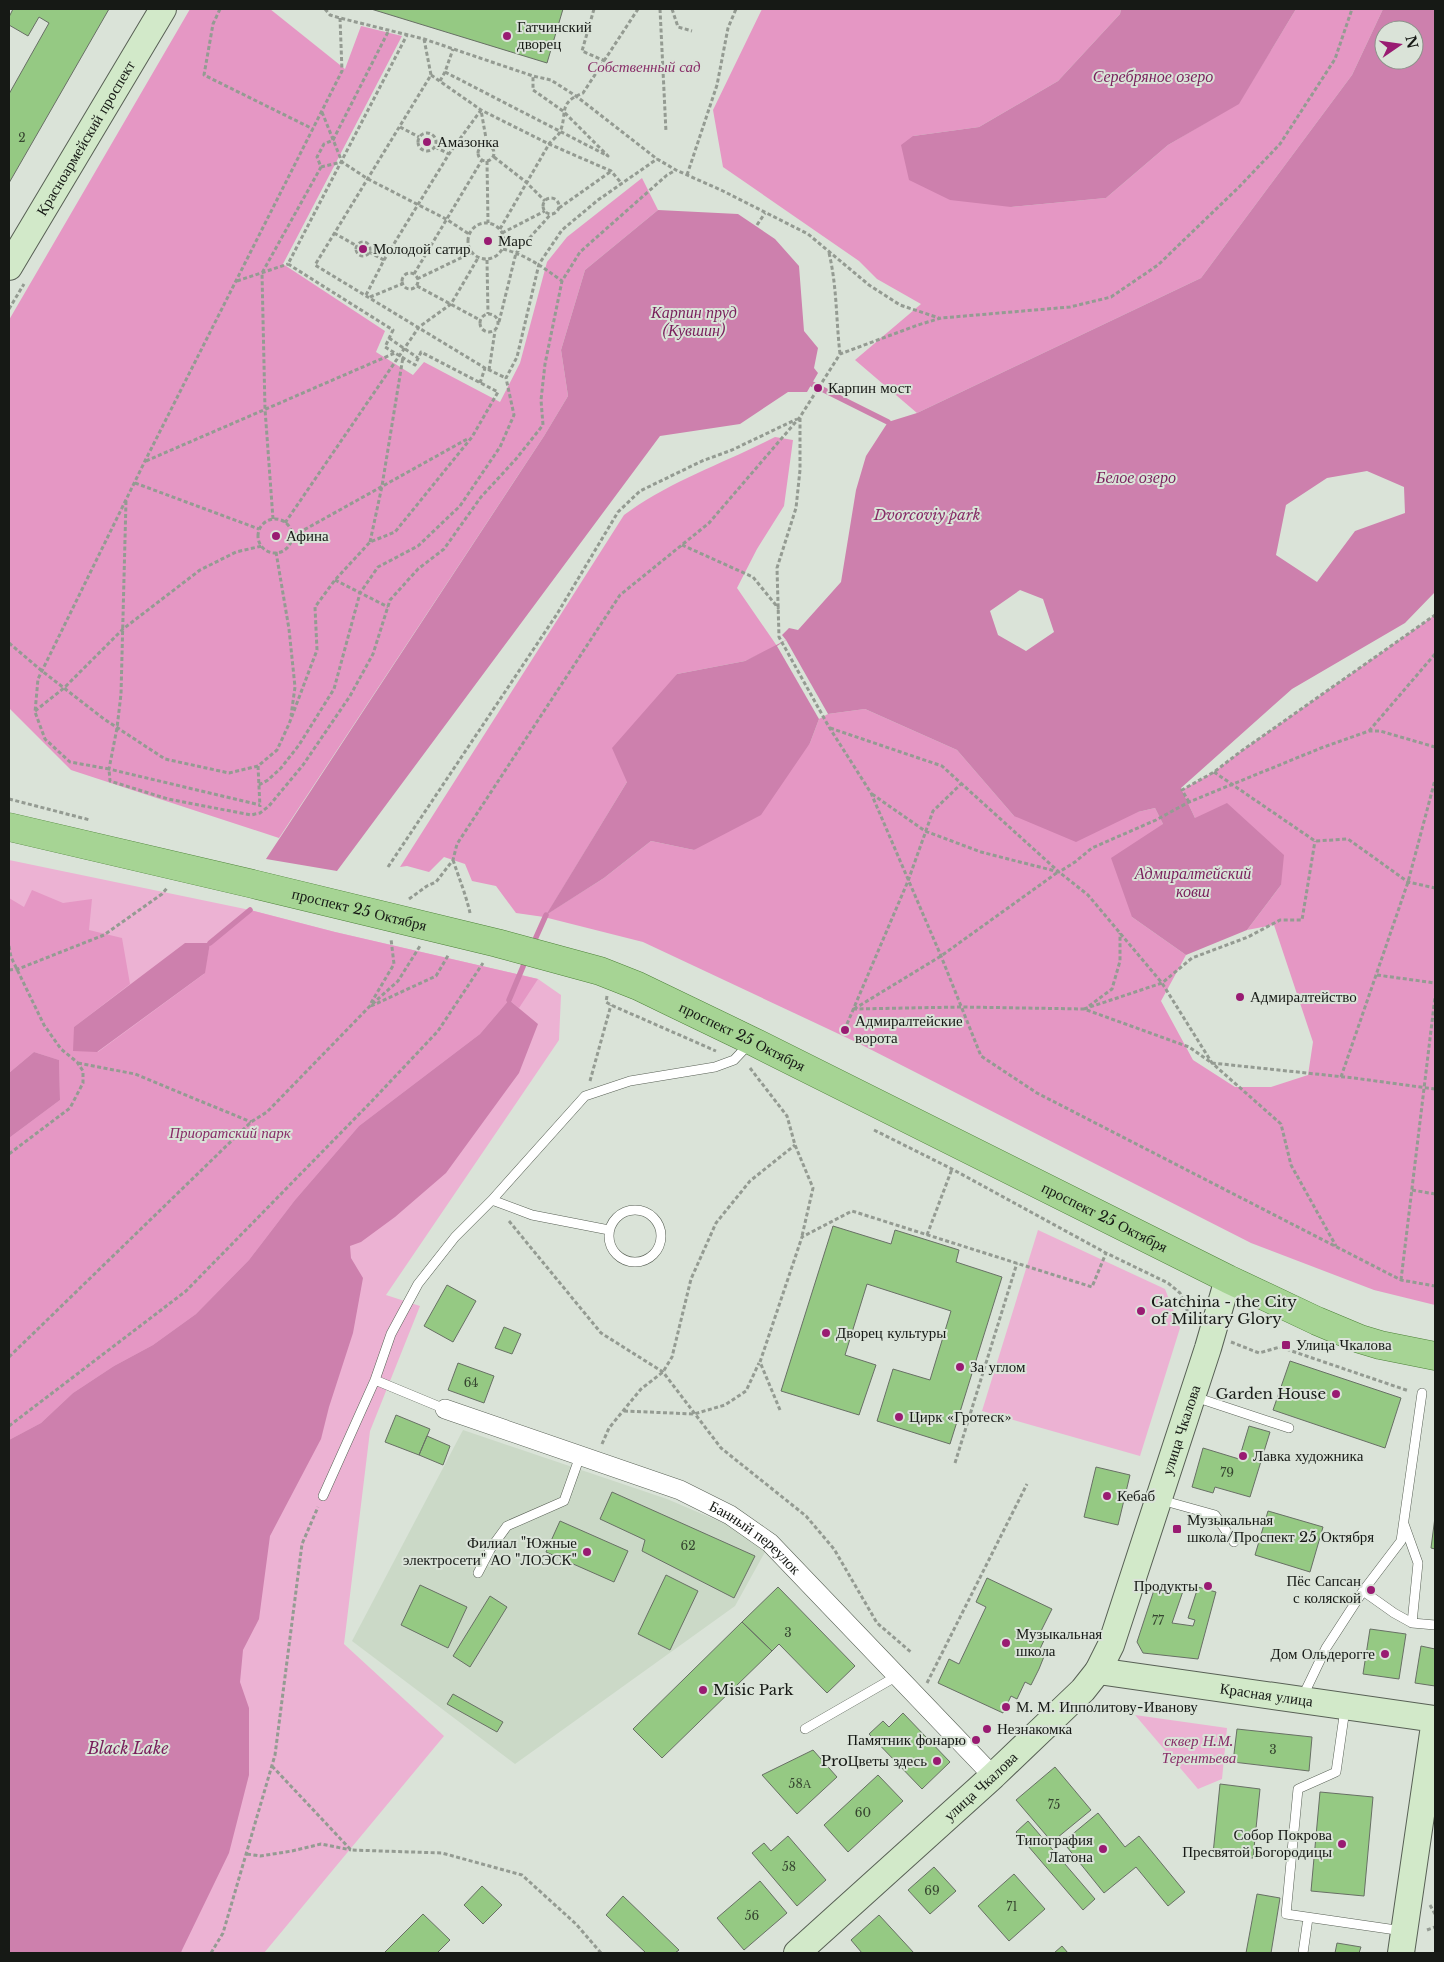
<svg xmlns="http://www.w3.org/2000/svg" width="1444" height="1962" viewBox="0 0 1444 1962" font-family="'Libre Baskerville',serif">
<style>
.built{fill:#cbd9c7}
.green{fill:#ecb2d3}
.forest{fill:#e597c4}
.water{fill:#cd80ad;fill-rule:evenodd}
.pier{fill:#dae3d8}
.lines{fill:none;stroke-linecap:round;stroke-linejoin:round}
.stream{stroke:#cd80ad;stroke-width:5.5}
.building{fill:#95c983;stroke:#687065}
.lane-casing{stroke:#586055;stroke-width:10}
.street-casing{stroke:#586055;stroke-width:20}
.secondary-casing{stroke:#586055;stroke-width:28}
.primary-casing{stroke:#4d8039;stroke-width:29}
.path{stroke:#949b92;stroke-width:3;stroke-dasharray:4 2.5;stroke-linecap:butt}
.lane{stroke:#fff;stroke-width:9}
.street{stroke:#fff;stroke-width:19}
.secondary{stroke:#d2e9c9;stroke-width:26}
.primary{stroke:#a6d494;stroke-width:28}
.poi-dot{fill:#991b72;stroke:#dae3d8;stroke-width:2}
.labels{text-anchor:middle;stroke-width:4;stroke-linejoin:round;paint-order:stroke}
.number-label{font-size:12px;fill:#364530}
.poi-label{font-size:15px;fill:#161915;stroke:#dae3d8;text-anchor:start}
.park-label{font-size:15px;font-style:italic;fill:#882e68;stroke:#dae3d8}
.street-label{font-size:15px;fill:#161915;stroke:#dae3d8}
.water-label{font-size:16px;font-style:italic;fill:#781e5b;stroke:#dae3d8}
</style>
<rect width="100%" height="100%" fill="#dae3d8"/>
<path class="built" d="M463,1430L667,1499L770,1543L735,1606L515,1764L352,1641Z"/>
<path class="green" d="M9,860L250,910L335,932L538,979L561,995L559,1040L386,1295L420,1306L370,1431L344,1644L444,1736L264,1953H9Z
M1038,1230L1165,1289L1180,1328L1140,1456L982,1411Z
M1135,1715L1227,1728L1222,1779L1198,1789Z"/>
<path class="forest" d="M190,9H270L345,69L361,26L402,36L283,264L385,331L376,352L413,375L424,362L500,402L520,363L547,262L567,237L642,178L658,210L585,270L561,350L568,396L544,436L279,838L71,770L9,708V320Z
M762,9H1121L1120,14L1058,81L979,127L913,136L1011,207L1106,198L1168,145L1239,103L1296,9H1383L1352,75L1201,278L917,413L855,360L921,304L877,279L859,261L723,167L713,110Z
M775,437L793,440L784,506L757,549L737,588L777,646L745,661L677,674L627,782L547,914L604,878L651,841L694,850L810,743L819,719L828,714L865,709L957,750L1014,816L1138,812L1155,808L1163,824L1132,917L1186,955L1161,1001L1193,1060L1235,1087H1271L1308,1075L1313,1042L1274,925L1247,930L1281,885L1195,818L1182,790L1214,772L1240,752L1435,615V1305L1374,1290L1251,1243L858,1043L643,942L544,917L516,913L496,886L472,881L465,864L444,857L429,872L407,866L400,867L624,515C670,481 725,463 775,437Z
M32,890L63,903L92,899L89,930L122,938L130,984L74,1027L98,1052L204,974L210,943L250,910L335,932L538,979L519,1008L509,1000L480,1034L359,1126L295,1200L249,1260L196,1314L153,1345L114,1366L73,1393L41,1423L9,1440V1138L60,1100L59,1060L34,1052L9,1073V898L24,907Z"/>
<path class="water" d="M1121,9H1296L1239,104L1168,145L1106,198L1011,207L950,200L909,180L901,145L913,136L979,127L1058,81L1120,14Z
M1383,9H1435V592L1405,623L1292,689L1181,788L1195,818L1227,803L1284,855L1281,885L1247,930L1186,955L1132,917L1111,858L1163,824L1155,808L1138,812L1076,842L1014,816L957,750L865,709L828,714L819,719L810,743L761,815L694,850L651,841L604,878L546,915L627,782L612,748L677,674L745,661L786,640L782,635L789,628L798,630L841,582L856,490L866,456L888,422L917,413L1201,278L1352,75ZM1384,30H1414V60H1384ZM1367,471L1404,487L1405,513L1355,531L1317,582L1276,555L1286,505L1327,478ZM1020,590L1043,599L1054,632L1026,651L998,635L990,611Z
M658,210L738,214L775,239L799,266L804,331L818,348L814,368L818,373L807,392H788L740,424L660,436L337,871L266,859L544,436L568,396L561,350L585,270Z
M185,943H210L205,973L97,1052L73,1051L74,1027Z
M509,1000L538,1024L519,1073L446,1173L395,1217L361,1242L350,1246L351,1258L363,1278L353,1333L329,1407L321,1439L270,1536L259,1619L243,1650L240,1682L249,1708V1775L229,1853L182,1950L181,1953H9V1440L41,1423L73,1393L114,1366L153,1345L196,1314L249,1260L295,1200L359,1126L480,1034Z
M34,1052L59,1060L60,1100L9,1138V1073Z"/>
<path class="pier" d="M786,640L828,714L819,719L777,646Z"/>
<g class="lines">
<path class="stream" d="M812,384L888,422
M210,943L250,910
M533,944L546,915
M509,1000L527,957"/>
</g>
<path class="building" d="M13,9H109L9,183V94L49,23L39,17L28,36L9,25V17Z
M371,9H563L547,63Z
M833,1226L891,1244L895,1230L959,1250L956,1262L1002,1277L950,1444L877,1421L893,1369L930,1380L951,1311L867,1284L845,1355L876,1365L859,1415L781,1391Z
M447,1285L476,1301L453,1342L424,1326Z
M504,1327L521,1334L512,1354L495,1348Z
M1290,1361L1401,1398L1385,1448L1273,1410Z
M458,1363L494,1376L484,1403L448,1390Z
M396,1415L430,1429L419,1455L385,1442Z
M1249,1426L1270,1432L1250,1497L1215,1487L1213,1493L1192,1487L1203,1448L1239,1459Z
M427,1436L450,1446L443,1465L419,1455Z
M1096,1467L1130,1475L1118,1525L1084,1517Z
M612,1492L755,1556L734,1598L642,1551L645,1540L600,1519Z
M1268,1511L1323,1527L1310,1572L1255,1555Z
M1435,1517V1549L1431,1548Z
M560,1521L628,1551L614,1582L546,1552Z
M666,1575L698,1591L670,1650L638,1634Z
M987,1578L1052,1609L1041,1631L1047,1634L1039,1651L1045,1654L1039,1669L1031,1685L1025,1682L1017,1699L1011,1696L1003,1713L938,1683L949,1659L959,1664L986,1607L976,1602Z
M1156,1584L1183,1591L1172,1623L1193,1626L1195,1620L1188,1618L1198,1587L1216,1592L1198,1659L1143,1653L1137,1642Z
M420,1585L467,1607L448,1648L401,1625Z
M778,1587L855,1666L827,1693L779,1644L772,1651L742,1622Z
M490,1596L507,1607L470,1667L453,1656Z
M742,1622L772,1651L662,1758L633,1729Z
M1370,1629L1406,1634L1399,1679L1363,1674Z
M1421,1646L1435,1649V1686L1415,1683Z
M453,1694L503,1722L497,1732L447,1704Z
M903,1713L950,1762L922,1789L869,1734L883,1721L889,1727Z
M1237,1729L1312,1737L1309,1771L1233,1762Z
M813,1750L837,1777L797,1814L762,1775Z
M1055,1767L1091,1810L1052,1842L1016,1800Z
M878,1775L903,1801L848,1852L824,1825Z
M1220,1784L1260,1789L1253,1858L1213,1854Z
M1320,1792L1373,1797L1364,1896L1311,1891Z
M1098,1813L1125,1847L1139,1836L1185,1892L1168,1906L1136,1867L1104,1893L1063,1842Z
M1028,1821L1095,1899L1083,1910L1016,1832Z
M788,1836L826,1880L797,1906L752,1853L764,1843L771,1851Z
M934,1867L956,1891L930,1914L908,1890Z
M1014,1874L1045,1909L1009,1941L978,1906Z
M760,1881L787,1913L744,1950L717,1918Z
M482,1886L502,1905L483,1924L464,1905Z
M1257,1894L1280,1898L1271,1953H1246Z
M623,1896L679,1950L675,1953H646L606,1915Z
M423,1914L450,1940L437,1953H384Z
M879,1915L914,1953H862L851,1940Z
M1337,1943L1361,1947L1359,1953H1335Z
M1062,1946L1068,1953H1054Z"/>
<g class="lines">
<defs>
<path id="lane" d="M492,1200L532,1215L609,1230
M609 1236a26 26 0 1 1 52 0a26 26 0 1 1-52 0Z
M375,1380L445,1409
M1195,1397L1289,1428
M323,1496L375,1380L391,1334L418,1284L455,1237L492,1200L585,1096L630,1081L715,1067L734,1060L750,1043
M1161,1500L1215,1515L1234,1542
M1404,1524L1418,1563L1412,1623
M478,1573L491,1548L507,1526L564,1501L580,1456
M1363,1591L1394,1613L1412,1623L1435,1625
M1302,1698L1326,1648L1363,1591L1401,1541L1422,1393
M1345,1709L1336,1772L1298,1789L1286,1914L1403,1931
M805,1729L897,1676
M1303,1953L1308,1918"/>
<g id="street">
<path id="s1" d="M445,1409L680,1490L730,1515L770,1543L993,1776"/>
</g>
<g id="secondary">
<path id="s2" d="M9,267L163,9"/>
<path id="s3" d="M1098,1671L1435,1719L1401,1953"/>
<path id="s4" d="M797,1953L993,1776L1083,1690L1098,1671L1111,1645L1208,1348L1228,1279"/>
</g>
<g id="primary">
<path id="s5" d="M9,827L253,884L497,943L600,971L638,986L752,1041L1228,1279L1317,1321L1360,1339L1380,1345L1435,1356"/>
</g>
</defs>
<use href="#lane" class="lane-casing"/>
<use href="#street" class="street-casing"/>
<use href="#secondary" class="secondary-casing"/>
<use href="#primary" class="primary-casing"/>
<path class="path" d="M220,9L213,24L204,75L313,129
M325,9L330,15L340,18L424,39L533,76L551,80L576,96L657,159L676,170L723,191L808,234L869,285L900,305L939,318
M594,9L582,51L605,61
M660,9L666,132
M672,9L678,27L692,31
M340,18L342,71L145,461L38,679L35,712L45,739L70,762L109,769L110,781L168,799L251,815L260,813L269,806L303,765L350,696L373,654L390,600L418,569L444,549L481,497L516,459L543,425L541,400L545,364L562,281L580,252L667,175L676,170
M424,39L431,75L315,265L485,368L506,378
M445,72L608,156L563,111L533,90V76
M431,75L481,110L549,144L611,171L622,184
M440,81L445,72L453,49
M322,112L342,162L368,179L446,219L469,234
M400,127L419,137
M418 142a9 9 0 1 1 18 0a9 9 0 1 1-18 0Z
M478 153a8 8 0 1 1 16 0a8 8 0 1 1-16 0Z
M435,147L449,154
M494,157L526,182L545,201
M487,161L488,223
M321,167L342,162
M687,175L717,85L728,28L736,9
M543 206a8 8 0 1 1 16 0a8 8 0 1 1-16 0Z
M559,208L610,172
M468 241a18 18 0 1 1 36 0a18 18 0 1 1-36 0Z
M757,225L765,213
M500,229L549,144C552,140 558,136 560,132C568,113 557,103 583,93L638,9
M334,233L357,246
M502,233L545,211
M356 249a7 7 0 1 1 14 0a7 7 0 1 1-14 0Z
M503,249C526,255 543,267 562,281
M369,252L384,260
M829,253C837,286 836,320 840,354
M487,260L488,314
M402 281a8 8 0 1 1 16 0a8 8 0 1 1-16 0Z
M414,274L482,160
M417,279L471,253
M237,281L288,264
M417,286L480,320
M366,295L384,260L449,154L481,110L487,144
M370,297L402,284
M9,309L24,284
M480 323a9 9 0 1 1 18 0a9 9 0 1 1-18 0Z
M499,322L516,253L551,214
M389,338L418,358
M489,370L495,331
M480,383L485,368
M800,418V470L796,508L777,568L779,637L829,727L871,793L941,956L981,1056L1037,1093L1401,1280L1435,1286
M146,461L395,353
M135,483L259,529
M126,501L121,694L117,728L109,769L260,805
M258 536a17 17 0 1 1 34 0a17 17 0 1 1-34 0Z
M273,519L265,409L262,273L321,167L317,157L324,144L333,140L389,30
M285,523L419,327L451,304L478,258
M293,536L469,438
M370,542L382,486L403,357
M682,545L753,577L779,609
M276,552L289,629L295,687L291,716
M335,580L388,607
M9,643L42,671L104,719L165,759L229,773L258,766L277,750L289,724L317,650L315,607L335,580L370,542L395,532L472,437L498,392L421,352L415,365L385,347L393,330L288,264L407,35
M35,711L64,688L123,629L200,570L236,552L262,546
M830,728L942,766L1059,872L1075,862L1092,848L1156,820L1189,802L1321,748L1369,731H1380L1435,747
M1369,731L1435,654
M258,766L260,807
M1214,772L1315,841L1348,839L1408,882L1435,888
M259,785L268,780L281,768L299,745L334,689L360,593L378,567L418,546L460,506L500,447L514,415L506,378L517,357L539,264L562,230L598,200L657,159
M872,794L925,831L981,852L1059,872L1088,895L1162,983L1212,1063L1281,1124L1291,1165L1336,1246
M9,799L90,820
M1189,802L1182,790L1214,772L1240,752L1435,615
M453,860C459,878 466,895 470,913
M388,867L557,614L618,512L640,491L702,461L732,450L797,419
M409,899L427,886L436,882L453,860L457,844L620,595L709,523L800,417L840,354L918,325L941,318L1070,307L1111,297L1158,265L1239,187L1280,144L1335,59L1352,9
M9,946L11,957L44,1025L61,1049L77,1062L83,1071V1083L70,1108L9,1154
M9,970L18,969L104,935L162,894L167,888
M1377,975L1435,983
M607,996L606,1002L611,1005L716,1051
M371,1003L394,964L391,939
M371,1006L436,976L449,954
M1089,1006L1112,989L1120,961V933
M853,1009L962,1007L1084,1009L1189,1047L1212,1063L1354,1078L1435,1089
M854,1009L941,956L1058,872
M1084,1009L1162,983L1192,958L1248,937L1280,920H1302L1315,841
M847,1024L908,881L933,811L961,784
M78,1063L135,1074L251,1122
M750,1068L787,1116L795,1145L813,1188L802,1236
M1341,1077L1408,882L1435,780
M590,1081L611,1005
M874,1130L952,1169L1106,1253L1168,1283L1180,1293L1192,1322
M1412,1190L1435,1194
M509,1221L601,1333L663,1372L721,1448L806,1516L834,1549L877,1623L912,1653
M927,1235L952,1169
M1401,1280L1435,997
M1231,1342L1259,1353L1280,1347L1409,1391
M9,1357L251,1122L267,1112L369,1007L398,981L420,946
M780,1410L760,1362L802,1237L852,1211L1092,1287L1106,1253
M624,1411L694,1414L725,1405L746,1391L759,1363
M9,1426L186,1291L371,1102L438,1031L483,963
M602,1444L609,1428L641,1389L663,1372L672,1357L691,1279L716,1223L750,1181L795,1145
M955,1463L1017,1263
M927,1683L1027,1484
M272,1766L351,1850L442,1853L522,1875L576,1924L601,1953
M247,1854L260,1856L292,1851L321,1844L351,1850
M1430,1905L1435,1914
M1427,1930L1435,1927
M211,1953L223,1933L275,1755L302,1544L318,1507"/>
<use href="#lane" class="lane"/>
<use href="#street" class="street"/>
<use href="#secondary" class="secondary"/>
<use href="#primary" class="primary"/>
</g>
<g class="poi-dot">
<circle cx="507" cy="36" r="5"/>
<circle cx="427" cy="142" r="5"/>
<circle cx="488" cy="241" r="5"/>
<circle cx="363" cy="249" r="5"/>
<circle cx="818" cy="388" r="5"/>
<circle cx="276" cy="536" r="5"/>
<circle cx="1240" cy="997" r="5"/>
<circle cx="845" cy="1030" r="5"/>
<circle cx="1141" cy="1311" r="5"/>
<circle cx="826" cy="1333" r="5"/>
<rect x="1281" y="1340" width="10" height="10" rx="2.5"/>
<circle cx="960" cy="1367" r="5"/>
<circle cx="1336" cy="1394" r="5"/>
<circle cx="899" cy="1417" r="5"/>
<circle cx="1243" cy="1456" r="5"/>
<circle cx="1107" cy="1496" r="5"/>
<rect x="1172" y="1524" width="10" height="10" rx="2.5"/>
<circle cx="587" cy="1552" r="5"/>
<circle cx="1208" cy="1586" r="5"/>
<circle cx="1371" cy="1590" r="5"/>
<circle cx="1006" cy="1643" r="5"/>
<circle cx="1385" cy="1654" r="5"/>
<circle cx="703" cy="1690" r="5"/>
<circle cx="1006" cy="1707" r="5"/>
<circle cx="987" cy="1729" r="5"/>
<circle cx="976" cy="1740" r="5"/>
<circle cx="937" cy="1761" r="5"/>
<circle cx="1342" cy="1844" r="5"/>
<circle cx="1103" cy="1849" r="5"/>
</g>
<g class="labels">
<g class="number-label">
<text x="22" y="142">2</text>
<text x="471" y="1387">64</text>
<text x="1227" y="1477">79</text>
<text x="688" y="1550">62</text>
<text x="1158" y="1625">77</text>
<text x="788" y="1637">3</text>
<text x="1273" y="1754">3</text>
<text x="800" y="1788">58А</text>
<text x="1054" y="1809">75</text>
<text x="863" y="1817">60</text>
<text x="789" y="1871">58</text>
<text x="932" y="1895">69</text>
<text x="1012" y="1911">71</text>
<text x="752" y="1920">56</text>
</g>
<g class="poi-label">
<text x="517" y="32">Гатчинский<tspan x="517" dy="17">дворец</tspan></text>
<text x="437" y="147">Амазонка</text>
<text x="498" y="246">Марс</text>
<text x="373" y="254">Молодой сатир</text>
<text x="828" y="393">Карпин мост</text>
<text x="286" y="541">Афина</text>
<text x="1250" y="1002">Адмиралтейство</text>
<text x="855" y="1026">Адмиралтейские<tspan x="855" dy="17">ворота</tspan></text>
<text x="1151" y="1307">Gatchina - the City<tspan x="1151" dy="17">of Military Glory</tspan></text>
<text x="836" y="1338">Дворец культуры</text>
<text x="1296" y="1350">Улица Чкалова</text>
<text x="970" y="1372">За углом</text>
<text x="1326" y="1399" text-anchor="end">Garden House</text>
<text x="909" y="1422">Цирк «Гротеск»</text>
<text x="1253" y="1461">Лавка художника</text>
<text x="1117" y="1501">Кебаб</text>
<text x="1187" y="1525">Музыкальная<tspan x="1187" dy="17">школа/Проспект 25 Октября</tspan></text>
<text x="577" y="1548" text-anchor="end">Филиал "Южные<tspan x="577" dy="17">электросети" АО "ЛОЭСК"</tspan></text>
<text x="1361" y="1586" text-anchor="end">Пёс Сапсан<tspan x="1361" dy="17">с коляской</tspan></text>
<text x="1198" y="1591" text-anchor="end">Продукты</text>
<text x="1016" y="1639">Музыкальная<tspan x="1016" dy="17">школа</tspan></text>
<text x="1375" y="1659" text-anchor="end">Дом Ольдерогге</text>
<text x="713" y="1695">Misic Park</text>
<text x="1016" y="1712">М. М. Ипполитову-Иванову</text>
<text x="997" y="1734">Незнакомка</text>
<text x="966" y="1745" text-anchor="end">Памятник фонарю</text>
<text x="927" y="1766" text-anchor="end">ProЦветы здесь</text>
<text x="1332" y="1840" text-anchor="end">Собор Покрова<tspan x="1332" dy="17">Пресвятой Богородицы</tspan></text>
<text x="1093" y="1845" text-anchor="end">Типография<tspan x="1093" dy="17">Латона</tspan></text>
</g>
<g class="park-label">
<text x="644" y="72">Собственный сад</text>
<text x="927" y="520">Dvorcoviy park</text>
<text x="230" y="1138">Приоратский парк</text>
<text x="1199" y="1746">сквер Н.М.<tspan x="1199" dy="17">Терентьева</tspan></text>
</g>
<g class="street-label">
<text dy="5" stroke="none"><textPath href="#s2" startOffset="150">Красноармейский проспект</textPath></text>
<text dy="5" stroke="none"><textPath href="#s5" startOffset="360">проспект 25 Октября</textPath></text>
<text dy="5" stroke="none"><textPath href="#s5" startOffset="765">проспект 25 Октября</textPath></text>
<text dy="5" stroke="none"><textPath href="#s5" startOffset="1170">проспект 25 Октября</textPath></text>
<text dy="5" stroke="none"><textPath href="#s4" startOffset="668">улица Чкалова</textPath></text>
<text dy="5" stroke="none"><textPath href="#s1" startOffset="338">Банный переулок</textPath></text>
<text dy="5" stroke="none"><textPath href="#s3" startOffset="170">Красная улица</textPath></text>
<text dy="5" stroke="none"><textPath href="#s4" startOffset="248">улица Чкалова</textPath></text>
</g>
<g class="water-label">
<text x="1153" y="82">Серебряное озеро</text>
<text x="694" y="318">Карпин пруд<tspan x="694" dy="18">(Кувшин)</tspan></text>
<text x="1136" y="483">Белое озеро</text>
<text x="1193" y="879">Адмиралтейский<tspan x="1193" dy="18">ковш</tspan></text>
<text x="128" y="1754">Black Lake</text>
</g>
</g>
<rect width="1444" height="1962" fill="none" stroke="#161915" stroke-width="20"/>
<g transform="translate(1399 45) rotate(77)"><circle r="24" fill="#dae3d8" stroke="#8c928a"/>
<path d="M0-4L9 19L0 12L-9 19Z" fill="#991b72"/>
<text y="-8" font-size="14" font-weight="bold" text-anchor="middle" fill="#161915">N</text>
</g>
</svg>
